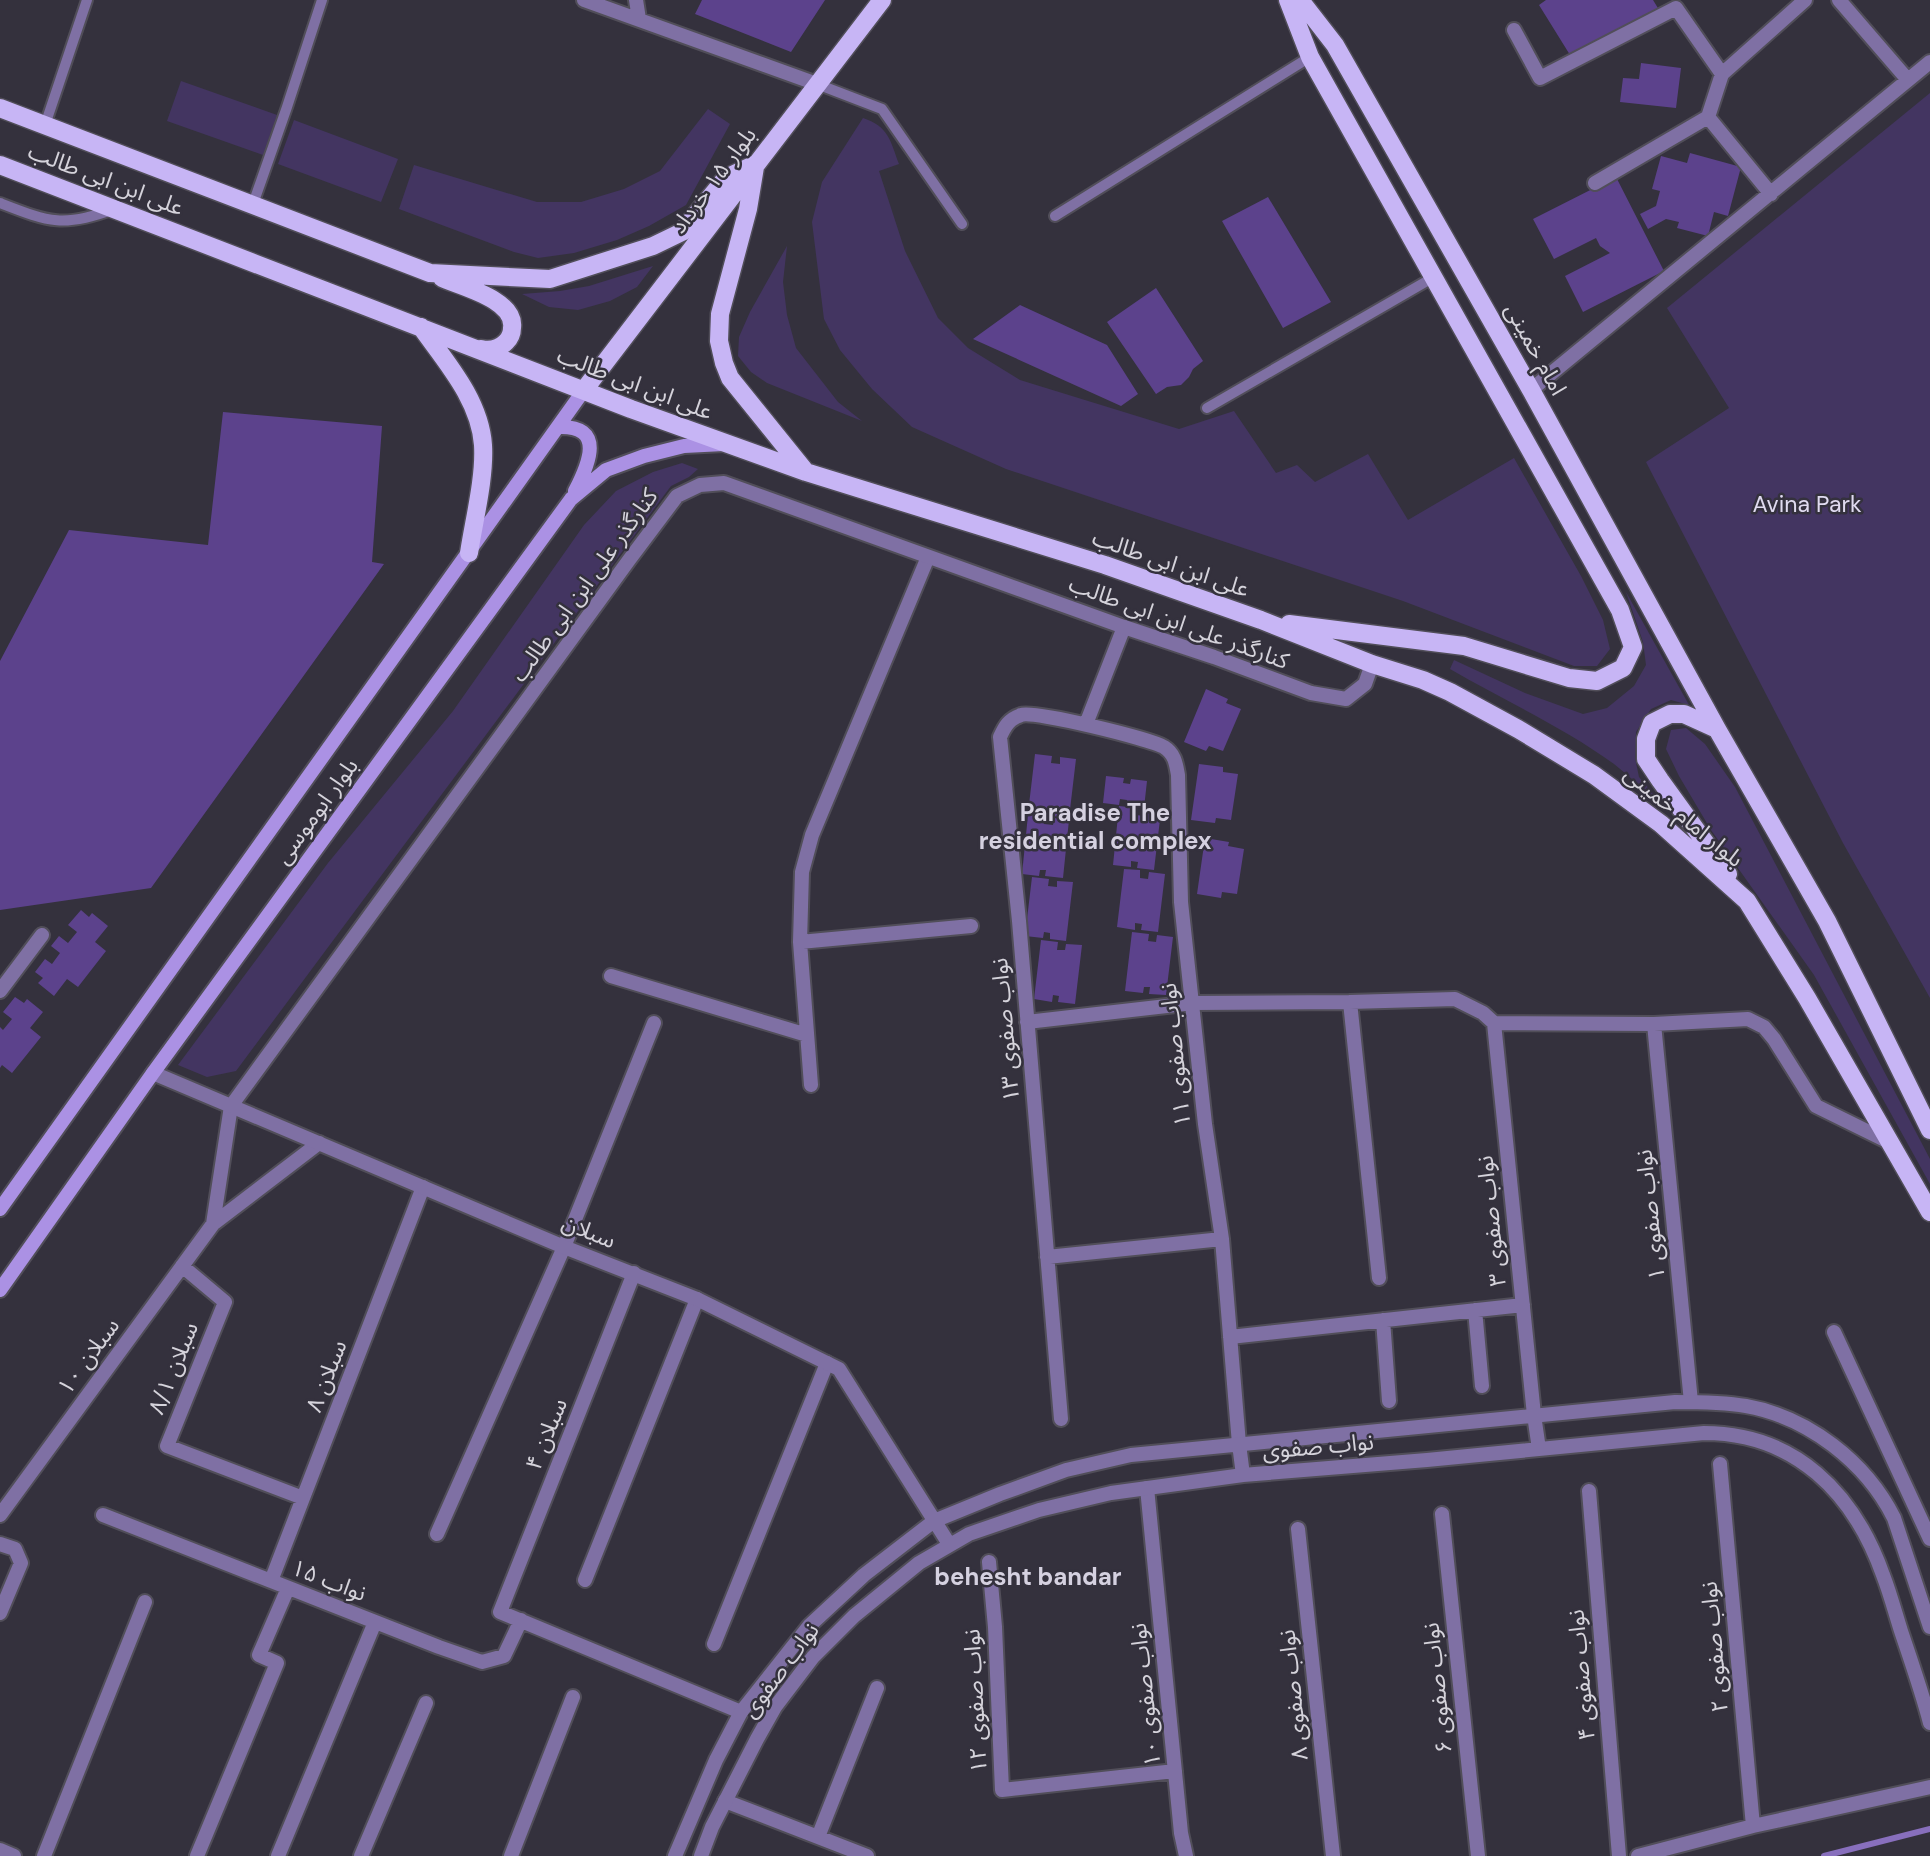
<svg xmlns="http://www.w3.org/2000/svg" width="1930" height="1856" viewBox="0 0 1930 1856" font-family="'DM Sans','Noto Sans Arabic',sans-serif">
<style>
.green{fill:#433561}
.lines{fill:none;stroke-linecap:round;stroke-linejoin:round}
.stream{stroke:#886fbd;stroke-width:6}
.building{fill:#5c428c}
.service-casing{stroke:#514e59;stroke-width:14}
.minor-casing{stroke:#514e59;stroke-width:18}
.tertiary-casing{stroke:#514e59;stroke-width:18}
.secondary-casing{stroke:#514e59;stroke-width:18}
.primary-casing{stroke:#514e59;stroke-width:21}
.service{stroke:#7f70a4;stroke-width:10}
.minor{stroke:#7f70a4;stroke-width:14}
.tertiary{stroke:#7f70a4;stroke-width:14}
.secondary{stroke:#ab91e4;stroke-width:14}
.primary{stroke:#c7b5f5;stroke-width:18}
.labels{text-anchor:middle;stroke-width:5;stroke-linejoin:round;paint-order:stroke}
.street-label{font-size:23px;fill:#d5d3db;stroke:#34313d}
.park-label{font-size:23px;fill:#e0dbf0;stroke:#34313d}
.neighbourhood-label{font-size:24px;font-weight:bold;fill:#d5d1e0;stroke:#34313d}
</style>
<rect width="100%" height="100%" fill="#34313d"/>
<path class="green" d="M181,81L277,115L263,155L167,121Z
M1930,93V998L1843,843L1646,462L1729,408L1667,308Z
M708,109L730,124L686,205L649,226L617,240L574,253L538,258L514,252L399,209L414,165L537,202H581L624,189L660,171Z
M863,118C889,127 890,140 899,164L879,171L905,251L938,318L968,348L1020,380L1179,429L1234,411L1276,473L1297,465L1315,482L1368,454L1408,520L1514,458L1581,576L1603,620L1610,649L1597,666H1574L1403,601L1006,469L912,427L872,389L840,350L824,319L812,222L822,182Z
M294,120L398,159L381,202L278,164Z
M787,246L783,282L787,315L796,348L838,402L862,421L767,383L751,372L738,356L739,337L750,312Z
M653,266L637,287L610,301L578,310L549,307L522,294L560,291L589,286Z
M682,463L698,469L689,477L671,486L236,1071L207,1077L178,1065L328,863L453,711L584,525L616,491L653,472Z
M1626,592L1689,705L1671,700L1651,709L1636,732L1635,758L1639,777L1667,810C1649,795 1632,778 1614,764C1563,727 1505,701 1450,669L1454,660L1525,693L1583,714L1607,708L1634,686L1646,665L1643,642Z
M1686,728L1705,744L1735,787L1930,1159V1184L1814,975L1711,830L1679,776L1666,749L1671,730Z"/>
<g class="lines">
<path class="stream" d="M1824,1856L1930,1829"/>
</g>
<path class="building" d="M702,0H825L791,52L695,14Z
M1546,0H1653L1664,18L1575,63L1539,5Z
M1641,63L1681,68L1676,108L1620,102L1623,78L1639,79Z
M1690,153L1741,167L1728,216L1714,212L1708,236L1677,228L1679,222L1666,219L1648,229L1640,214L1656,206L1660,191L1652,189L1661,156L1687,163Z
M1616,177L1664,271L1583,312L1565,276L1610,253L1600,246L1596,238L1554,259L1533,219Z
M1268,197L1331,302L1283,328L1222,221Z
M1156,288L1203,361L1193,369L1189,377L1181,385L1167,387L1156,394L1107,322Z
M1020,305L1107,345L1138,394L1121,406L973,339Z
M223,412L382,426L372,562L384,564L151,888L0,910V661L69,530L208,545Z
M1206,689L1228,699L1226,703L1241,709L1223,751L1209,746L1206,751L1184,742Z
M1035,754L1052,756L1051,763L1060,764V757L1076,759L1069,818L1053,816V809H1047L1046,815L1028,813Z
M1199,764L1223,767V772L1238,774L1231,820L1216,818L1215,823L1191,820Z
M1106,776L1124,778L1123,783L1130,784L1131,779L1147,781L1144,808L1126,806L1127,800L1120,799L1119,805L1103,803Z
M1119,806L1136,808V815L1144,816L1145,809L1161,811L1154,870L1137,868L1138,862L1131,861V867L1113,865Z
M1028,815L1045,816L1044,824L1053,825L1054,818L1069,820L1063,878L1045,876L1046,870H1040L1039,876L1022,874Z
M1205,838L1229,842L1228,846L1244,849L1237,894L1222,892L1221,898L1197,894Z
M1124,869L1140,870V878L1148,879L1149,872L1165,874L1158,932L1141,930L1142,924L1135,923V930L1117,927Z
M1032,877L1049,879L1048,886L1057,887V881L1073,882L1066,941L1050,939V933L1044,932L1043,938L1025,936Z
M81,910L89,917L92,913L108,926L95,942L106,951L78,987L67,979L54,996L38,983L43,978L35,972L45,959L52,964L60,953L51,946L59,936L68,943L77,932L68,925Z
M1132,932L1149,934L1148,941L1156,942L1157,935L1173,937L1166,995L1149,994L1150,987H1144L1143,993L1125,991Z
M1041,940L1058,942L1057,950H1065L1066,944L1082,945L1075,1004L1058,1002L1059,996L1053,995L1052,1002L1034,999Z
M15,997L24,1003L27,999L43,1012L30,1028L41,1037L12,1073L2,1065L0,1068V1027L3,1030L12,1019L3,1012Z"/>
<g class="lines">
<defs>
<path id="service" d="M817,84L882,109L962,224
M45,125L87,0
M0,203C49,222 63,228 114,209
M253,204L287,107L322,0
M1055,216L1310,57
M1207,408L1434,277"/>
<path id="minor" d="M584,0L817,84
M636,0L639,19
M1839,0L1908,80
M1514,30L1540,78L1676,8L1722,74L1805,0
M1708,117L1722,74
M1595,183L1708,117L1771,194
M1531,390L1930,62
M1086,724L1124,627
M800,942L971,926
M611,976L807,1035
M0,991L42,935
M1350,1002L1379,1278
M1027,1022L1193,1003L1350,1002L1455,999L1483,1013L1494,1023L1654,1024L1748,1019L1764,1027L1774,1039L1816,1106L1889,1142
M1494,1023L1534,1415
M1654,1024L1691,1402
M811,1085L800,942L802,872L812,835L928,557
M213,1224L231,1106
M1047,1257L1222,1239
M182,1266L225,1302L167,1446L303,1498
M634,1273L500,1612L741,1712
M1475,1310L1482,1386
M1383,1320L1389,1401
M1834,1332L1930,1539
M1230,1337L1523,1305
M1061,1419L1019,921L1000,737C1005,726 1009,719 1021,715C1034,710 1150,739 1164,747C1175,754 1176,764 1178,775L1181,902L1205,1124L1222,1239L1239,1444
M1720,1464L1753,1826
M1147,1488L1181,1833L1186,1856
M1589,1491L1619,1856
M1442,1514L1478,1856
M0,1515L213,1224L319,1143
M103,1515L439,1647L482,1662L504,1656L521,1620
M1298,1529L1333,1856
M437,1534L564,1247L654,1023
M0,1544L15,1549L21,1563L0,1613
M989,1562L995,1627L1002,1790L1175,1771
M585,1580L697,1299
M271,1581L423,1187
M714,1644L827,1363
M725,1801L867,1856
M818,1837L877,1688
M0,1850L14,1856
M44,1856L145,1602
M197,1856L277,1663L259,1655L288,1588
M278,1856L375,1622
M361,1856L426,1703
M511,1856L573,1697
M1638,1856L1753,1826L1930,1787"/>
<path id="tertiary" d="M153,1073L564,1247L697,1299L839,1369L949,1544
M231,1106L629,560L677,496L700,485L724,483L1124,627L1214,657L1311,693L1346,699L1365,684L1372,664
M1534,1415L1539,1449
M1239,1444L1243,1475
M675,1856L716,1760L741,1712L809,1626L864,1575L934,1521L1000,1494L1066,1470L1131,1455L1675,1402C1699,1402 1723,1402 1746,1406C1808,1417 1866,1462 1894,1518L1930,1627
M701,1856L712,1827L757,1739L775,1707L813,1657L854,1616L919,1563L969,1534L1039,1510L1111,1493L1243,1475L1427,1460L1704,1433C1795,1433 1854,1493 1883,1575C1890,1593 1895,1612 1901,1631C1911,1661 1922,1692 1930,1723"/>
<path id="secondary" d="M558,427C606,425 589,464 575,491
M0,1209L584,390
M0,1290L153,1073L571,499L606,470L644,456L684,446L724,444"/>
<path id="primary" d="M1288,0L1310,57L1620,610L1633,647L1623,668L1597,681L1569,678L1464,646L1289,624
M1300,0L1335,45L1531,390L1717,729L1827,921L1930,1130
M0,108L430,273L550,279L653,246L682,232L726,178L756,164
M0,165L631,409L806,472L1105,565L1261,620L1372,664L1423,680L1450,692L1518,729L1594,775L1661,824L1747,901L1807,998L1930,1212
M755,167L748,209L720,314L719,341L724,363L730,378L805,471
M442,278C463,287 516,300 512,328C512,334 510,338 506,342C499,349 490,351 481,349
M421,327C446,362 480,400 483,445C485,478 474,520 469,553
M584,390L882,0
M1717,729L1684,714H1670L1652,723L1646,739V759L1660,780L1728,874"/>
</defs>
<use href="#service" class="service-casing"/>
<use href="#minor" class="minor-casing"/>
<use href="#tertiary" class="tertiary-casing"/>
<use href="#secondary" class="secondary-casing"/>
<use href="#primary" class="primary-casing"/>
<use href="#service" class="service"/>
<use href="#minor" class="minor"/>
<use href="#tertiary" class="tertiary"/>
<use href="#secondary" class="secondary"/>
<use href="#primary" class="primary"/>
</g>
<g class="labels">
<g class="street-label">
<text transform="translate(106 179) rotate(21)" y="8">علی ابن ابی طالب</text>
<text transform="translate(713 180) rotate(-53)" y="8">بلوار ۱۵ خرداد</text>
<text transform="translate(1536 349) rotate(61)" y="8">امام خمینی</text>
<text transform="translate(635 383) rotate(21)" y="8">علی ابن ابی طالب</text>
<text transform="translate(1171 563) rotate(19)" y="8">علی ابن ابی طالب</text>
<text transform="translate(584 585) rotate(-54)" y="8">کنارگذر علی ابن ابی طالب</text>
<text transform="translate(1179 622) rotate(20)" y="8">کنارگذر علی ابن ابی طالب</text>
<text transform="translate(316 811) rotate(-54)" y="8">بلوار ابوموسی</text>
<text transform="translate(1684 816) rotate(39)" y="8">بلوار امام خمینی</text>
<text transform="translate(1005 1030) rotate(-95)" y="8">نواب صفوی ۱۳</text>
<text transform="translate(1175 1055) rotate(-96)" y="8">نواب صفوی ۱۱</text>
<text transform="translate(1650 1215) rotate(-96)" y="8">نواب صفوی ۱</text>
<text transform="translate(1491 1221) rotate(-96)" y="8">نواب صفوی ۳</text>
<text transform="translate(589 1231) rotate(22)" y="8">سبلان</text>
<text transform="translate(88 1356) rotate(-54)" y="8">سبلان ۱۰</text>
<text transform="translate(173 1368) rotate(-68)" y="8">سبلان ۸/۱</text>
<text transform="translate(326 1376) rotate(-69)" y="8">سبلان ۸</text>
<text transform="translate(546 1434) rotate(-68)" y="8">سبلان ۴</text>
<text transform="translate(1318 1446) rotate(-5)" y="8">نواب صفوی</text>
<text transform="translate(329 1580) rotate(21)" y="8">نواب ۱۵</text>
<text transform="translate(1714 1647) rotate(-95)" y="8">نواب صفوی ۲</text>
<text transform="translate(780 1670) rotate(-53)" y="8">نواب صفوی</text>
<text transform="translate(1581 1675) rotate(-95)" y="8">نواب صفوی ۴</text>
<text transform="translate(1437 1688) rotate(-96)" y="8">نواب صفوی ۶</text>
<text transform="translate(1145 1695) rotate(-96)" y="8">نواب صفوی ۱۰</text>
<text transform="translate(1293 1695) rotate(-96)" y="8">نواب صفوی ۸</text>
<text transform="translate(975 1701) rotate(-93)" y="8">نواب صفوی ۱۲</text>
</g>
<g class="park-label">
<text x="1807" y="512">Avina Park</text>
</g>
<g class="neighbourhood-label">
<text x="1095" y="821">Paradise The<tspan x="1095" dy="28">residential complex</tspan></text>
<text x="1028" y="1585">behesht bandar</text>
</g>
</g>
</svg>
